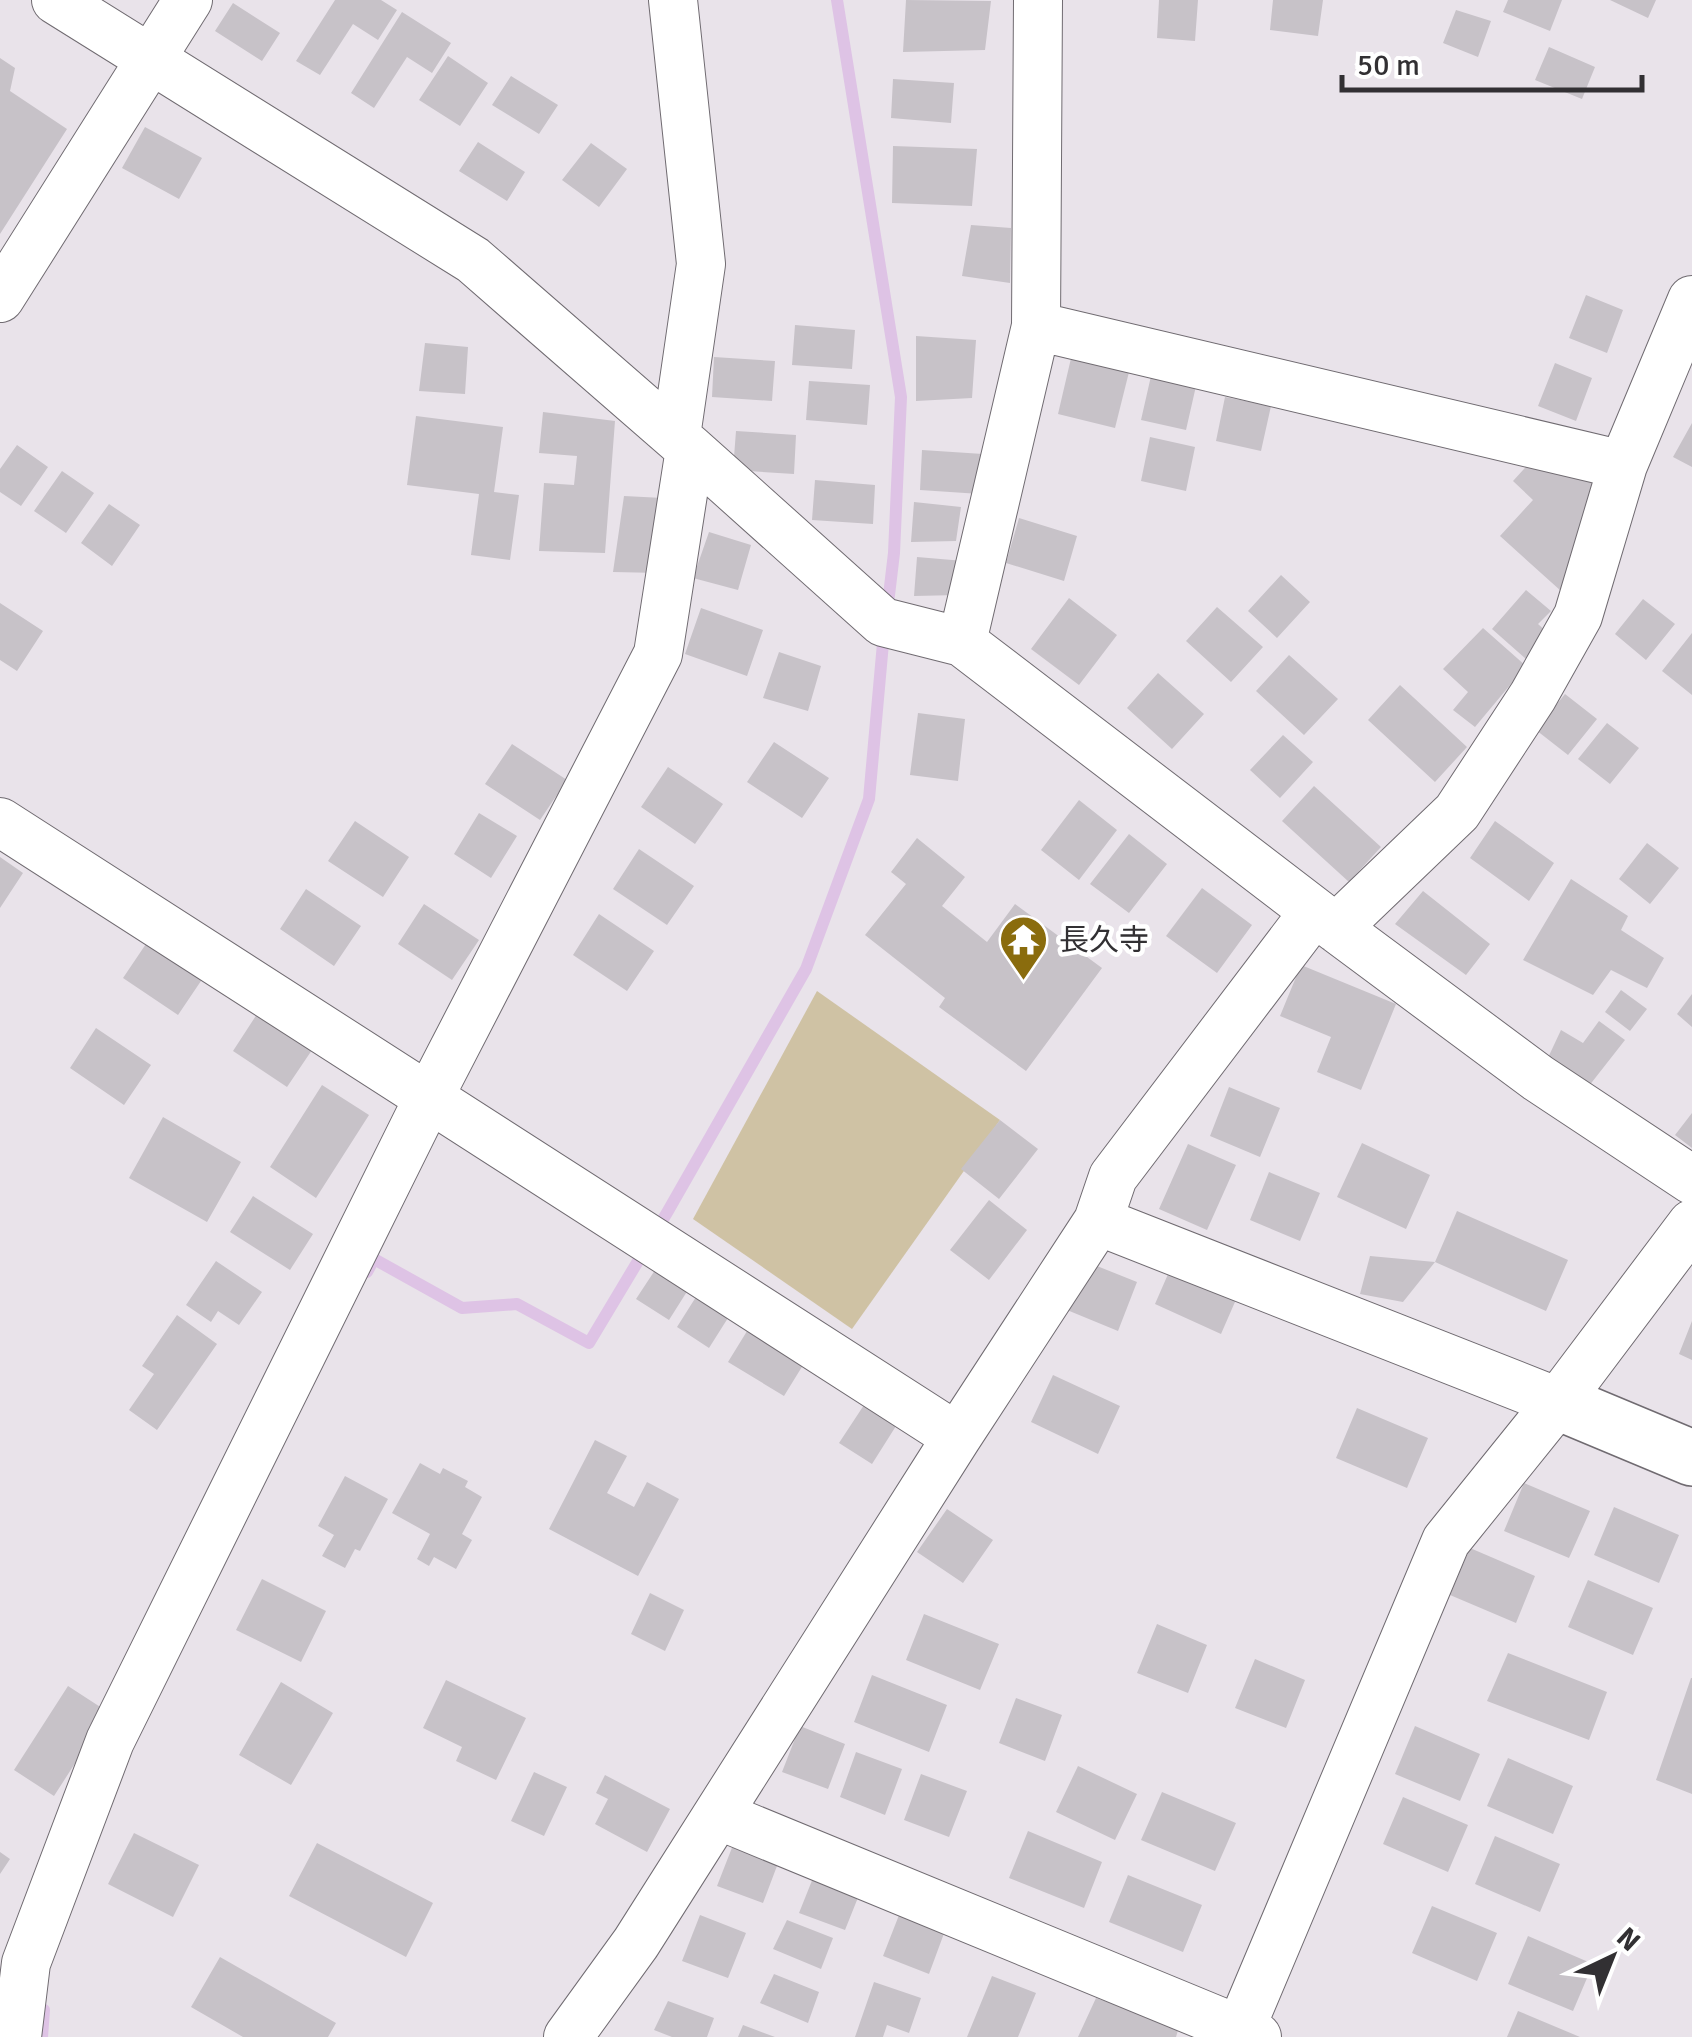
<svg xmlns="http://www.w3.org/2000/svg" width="1692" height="2037" viewBox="0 0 1692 2037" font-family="Signika,'Noto Sans JP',sans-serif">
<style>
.green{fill:#cfc2a4}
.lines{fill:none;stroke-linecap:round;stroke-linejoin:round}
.stream{stroke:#dec3e5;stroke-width:12}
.building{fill:#c7c2c8}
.street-casing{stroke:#706b71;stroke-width:50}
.secondary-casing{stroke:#706b71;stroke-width:58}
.street{stroke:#fff;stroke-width:48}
.secondary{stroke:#fff;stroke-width:55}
.labels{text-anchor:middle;stroke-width:9;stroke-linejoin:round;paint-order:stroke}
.poi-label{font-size:30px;fill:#323033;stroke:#fff;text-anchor:start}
</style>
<rect width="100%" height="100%" fill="#e9e3ea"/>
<path class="green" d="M817,991L1000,1120L852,1329L693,1219Z"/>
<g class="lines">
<path class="stream" d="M837,0L901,397L894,553L887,612
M367,1272L374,1259L462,1308L517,1304L589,1343L668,1211L806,969L869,799L884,632
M42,2037L44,2010"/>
</g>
<path class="building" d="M335,0H381L397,10L378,40L353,24L320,75L296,61Z
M906,0L991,1L985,50L903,52Z
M1159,0H1198L1195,41L1157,38Z
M1273,0H1323L1318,36L1270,30Z
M1508,0H1562L1550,31L1503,12Z
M1610,0H1656L1648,18Z
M233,3L280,33L262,61L215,31Z
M1456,10L1491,21L1478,57L1443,43Z
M402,12L451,43L432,73L407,57L374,108L351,93Z
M1549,47L1595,67L1582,99L1535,80Z
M448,56L488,83L460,126L419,100Z
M0,58L15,68L10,91L67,129L0,234Z
M511,76L558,105L539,134L492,105Z
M893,79L954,83L951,123L891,118Z
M145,127L202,158L179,199L122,168Z
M478,142L525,172L507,201L459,171Z
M591,143L627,169L599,207L562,180Z
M893,146L977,149L972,206L892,203Z
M971,225L1011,228L1010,283L962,276Z
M1586,295L1623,310L1607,353L1569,338Z
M795,325L855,330L852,369L792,365Z
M916,336L976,340L972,398L916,401Z
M425,343L468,347L465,394L419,391Z
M1072,354L1130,368L1115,428L1058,414Z
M714,357L775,361L772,401L712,397Z
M1555,363L1592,378L1576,421L1538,406Z
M1151,376L1196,386L1186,430L1141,420Z
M809,381L870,385L867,425L806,420Z
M1225,397L1271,406L1261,451L1216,441Z
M543,412L615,421L605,553L539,551L544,483L574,485L577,456L539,453Z
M416,416L503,427L494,492L519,495L510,560L471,555L479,494L407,485Z
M1692,423V467L1673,457Z
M736,431L796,435L794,474L733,470Z
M1150,437L1195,447L1186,491L1141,481Z
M17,445L48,467L21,506L0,492V469Z
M922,450L983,454L980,494L920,490Z
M1536,456L1558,475L1569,464L1589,473L1605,488L1561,591L1500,536L1533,500L1513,481Z
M62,471L94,493L66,533L34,511Z
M815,480L875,485L873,524L812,520Z
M624,496L663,498L660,573L613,572Z
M914,502L961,507L956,541L911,542Z
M109,504L140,525L112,566L81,543Z
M1019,518L1077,536L1064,581L1006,563Z
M709,532L751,545L738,590L693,578Z
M917,557L964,561L958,595L914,596Z
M1281,575L1310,602L1277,638L1248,611Z
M1526,590L1551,611L1538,624L1548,633L1526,659L1492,629Z
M1069,598L1117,635L1079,685L1031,649Z
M1643,599L1675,624L1646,660L1615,634Z
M0,603L43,631L17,671L0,660Z
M1217,607L1263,647L1231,682L1186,641Z
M701,608L763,630L747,676L685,654Z
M1483,628L1526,666L1475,727L1453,710L1468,692L1443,669Z
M1692,633V695L1662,671Z
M779,652L821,666L808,711L763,698Z
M1289,655L1338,699L1304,735L1256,691Z
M1158,673L1204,714L1172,749L1127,708Z
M1400,685L1467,747L1435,782L1368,720Z
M1565,694L1597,719L1568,755L1536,730Z
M918,713L965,719L958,781L910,775Z
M1607,723L1639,748L1610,784L1578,759Z
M1283,735L1313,762L1280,798L1250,770Z
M774,742L829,778L802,818L747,782Z
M512,744L567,780L540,820L485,784Z
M668,767L723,804L695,844L641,807Z
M1314,786L1381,847L1349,882L1282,821Z
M1079,800L1117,830L1079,880L1041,850Z
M479,813L517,836L491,878L454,854Z
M355,821L409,857L383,897L328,861Z
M1495,821L1554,863L1529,901L1470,858Z
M1129,834L1167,864L1129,913L1090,884Z
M917,838L965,877L942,906L987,942L1015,904L1102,968L1026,1071L939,1007L945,998L865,935L906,884L891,872Z
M1647,843L1679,868L1650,904L1619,879Z
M639,849L694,886L667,925L613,889Z
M0,857L23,873L0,908Z
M1571,879L1628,916L1621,930L1664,958L1647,988L1611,970L1593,995L1523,960Z
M1202,888L1252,925L1217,973L1166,936Z
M306,889L361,926L334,966L280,929Z
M1423,891L1490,944L1466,975L1395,924Z
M424,904L479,940L452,980L398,944Z
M599,914L654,951L627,991L573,955Z
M150,938L205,975L178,1015L123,978Z
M1301,965L1396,1004L1361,1090L1317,1072L1331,1037L1280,1016Z
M1621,990L1647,1009L1630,1031L1605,1012Z
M1692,994V1027L1677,1014Z
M259,1011L314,1047L287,1087L233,1051Z
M1599,1021L1625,1040L1585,1091L1546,1062L1561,1030L1583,1043Z
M96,1028L151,1065L124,1105L70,1068Z
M322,1085L369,1115L316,1198L270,1167Z
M1229,1087L1280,1108L1260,1157L1210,1136Z
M1692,1113V1148L1675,1135Z
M163,1117L241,1162L207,1222L129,1178Z
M1000,1120L1038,1149L999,1199L961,1169Z
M1362,1143L1430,1175L1406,1229L1337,1197Z
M1188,1144L1236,1165L1207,1230L1159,1209Z
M1269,1172L1320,1193L1300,1241L1250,1220Z
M253,1196L313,1234L290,1270L230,1232Z
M989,1200L1027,1230L989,1280L950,1250Z
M1457,1211L1568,1260L1546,1311L1435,1262L1403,1302L1360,1294L1370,1256L1435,1262Z
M216,1261L262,1292L239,1325L218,1311L211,1322L186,1305Z
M661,1261L693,1282L669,1320L636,1299Z
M1087,1262L1137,1282L1118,1331L1067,1310Z
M1172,1265L1238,1295L1221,1334L1155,1304Z
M701,1289L733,1310L709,1348L677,1327Z
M177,1315L217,1344L157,1430L129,1410L154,1374L142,1366Z
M1692,1321V1360L1679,1354Z
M752,1323L808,1357L784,1396L728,1362Z
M1053,1375L1120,1406L1098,1454L1031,1422Z
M864,1405L896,1426L872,1464L839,1443Z
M1357,1408L1428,1438L1407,1488L1336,1458Z
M595,1440L627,1456L607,1493L634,1507L647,1482L679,1499L638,1576L549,1529Z
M420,1463L440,1474L443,1468L468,1481L465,1487L482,1497L462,1534L472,1540L456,1569L434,1557L429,1566L417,1559L430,1534L392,1513Z
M345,1476L388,1499L360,1551L355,1549L345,1568L322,1556L334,1535L318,1526Z
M1524,1483L1590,1511L1569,1558L1504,1531Z
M1614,1507L1679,1535L1659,1583L1594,1555Z
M947,1509L993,1540L963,1583L917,1552Z
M1470,1548L1535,1576L1516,1623L1450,1595Z
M262,1579L326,1611L301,1662L236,1630Z
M1588,1580L1653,1608L1633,1655L1568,1627Z
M650,1593L684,1610L665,1651L631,1634Z
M924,1614L999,1644L980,1690L906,1660Z
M1157,1624L1207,1645L1188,1693L1137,1673Z
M1508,1653L1607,1692L1589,1740L1487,1701Z
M1255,1659L1305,1680L1286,1728L1235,1708Z
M872,1675L947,1705L929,1752L854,1722Z
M1691,1678H1692V1794L1656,1780Z
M446,1680L526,1718L496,1780L456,1761L462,1747L423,1728Z
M281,1682L333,1713L291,1785L239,1755Z
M68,1686L108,1712L54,1796L14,1770Z
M1016,1698L1062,1715L1045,1761L999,1743Z
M800,1726L845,1744L828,1789L782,1772Z
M1415,1726L1480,1754L1460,1801L1395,1774Z
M856,1752L902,1769L885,1815L840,1797Z
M1508,1758L1573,1786L1553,1834L1487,1806Z
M1078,1766L1137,1794L1115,1840L1056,1812Z
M534,1772L567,1787L544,1836L511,1821Z
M921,1774L967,1791L949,1837L904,1820Z
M605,1775L670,1809L647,1852L595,1824L608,1799L596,1793Z
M1162,1792L1236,1823L1215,1871L1141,1840Z
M1403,1797L1468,1825L1448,1872L1383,1844Z
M1028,1831L1102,1862L1084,1908L1009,1878Z
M134,1833L199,1865L173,1917L108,1884Z
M1495,1836L1560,1864L1540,1912L1475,1884Z
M735,1840L780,1858L763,1903L717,1886Z
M317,1843L433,1903L406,1957L289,1896Z
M0,1852L10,1859L0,1874Z
M817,1868L863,1885L845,1930L799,1913Z
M1128,1875L1202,1905L1183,1952L1109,1922Z
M1432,1906L1497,1933L1477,1981L1412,1953Z
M901,1910L946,1928L929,1974L883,1956Z
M700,1915L746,1933L728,1978L682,1961Z
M787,1920L833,1938L821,1969L773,1949Z
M1528,1936L1593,1964L1573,2011L1508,1984Z
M220,1957L336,2023L328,2037H243L191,2007Z
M774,1974L819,1992L808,2023L760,2003Z
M992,1976L1036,1993L1018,2037H967Z
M874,1982L921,1998L909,2033L887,2025L883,2037H855Z
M1096,1998L1179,2027L1176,2037H1078Z
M668,2001L714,2018L707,2037H672L654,2030Z
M1518,2011L1580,2037H1507Z
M743,2025L775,2037H738Z"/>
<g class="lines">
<defs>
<path id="street" d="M56,0L473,260L690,449L883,622L962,642L1336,928L1538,1078L1692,1180
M673,0L701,264L676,436
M0,298L188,0
M1036,326L1623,465
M962,642L1036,326L1038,0
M0,822L957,1437
M1336,928L1457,812L1533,696L1578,616L1623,465L1692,300
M1098,1221L1558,1402
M718,1815L1257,2037
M17,2037L26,1963L110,1741L428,1099L658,654L690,449
M568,2037L636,1943L957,1437L1098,1221L1113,1177L1314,912
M1237,2037L1446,1541L1558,1402L1692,1224"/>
<path id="secondary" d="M1558,1402L1692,1458"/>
</defs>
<use href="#street" class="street-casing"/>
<use href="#secondary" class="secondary-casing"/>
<use href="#street" class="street"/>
<use href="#secondary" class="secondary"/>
</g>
<defs>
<symbol id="temple-pin" viewBox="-11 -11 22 30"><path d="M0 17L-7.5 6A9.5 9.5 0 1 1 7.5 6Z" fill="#8a6c0d" stroke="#fff"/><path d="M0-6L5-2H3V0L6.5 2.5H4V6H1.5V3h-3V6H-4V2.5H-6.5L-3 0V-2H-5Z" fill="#fff"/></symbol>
</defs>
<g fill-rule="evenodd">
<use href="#temple-pin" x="996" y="912" width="55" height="75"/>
</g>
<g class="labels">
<g class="poi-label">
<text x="1059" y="950">長久寺</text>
</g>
</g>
<g transform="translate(1612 1957) rotate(43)" stroke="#ffffff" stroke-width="8" paint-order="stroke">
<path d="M0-8L18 38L0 25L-18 38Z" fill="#323033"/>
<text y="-15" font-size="28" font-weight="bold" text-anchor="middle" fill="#323033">N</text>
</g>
<path d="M1342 75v15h300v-15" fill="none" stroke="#323033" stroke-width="5"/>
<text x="1357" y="75" font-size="30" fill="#323033" stroke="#ffffff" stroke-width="8" paint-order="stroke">50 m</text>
</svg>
